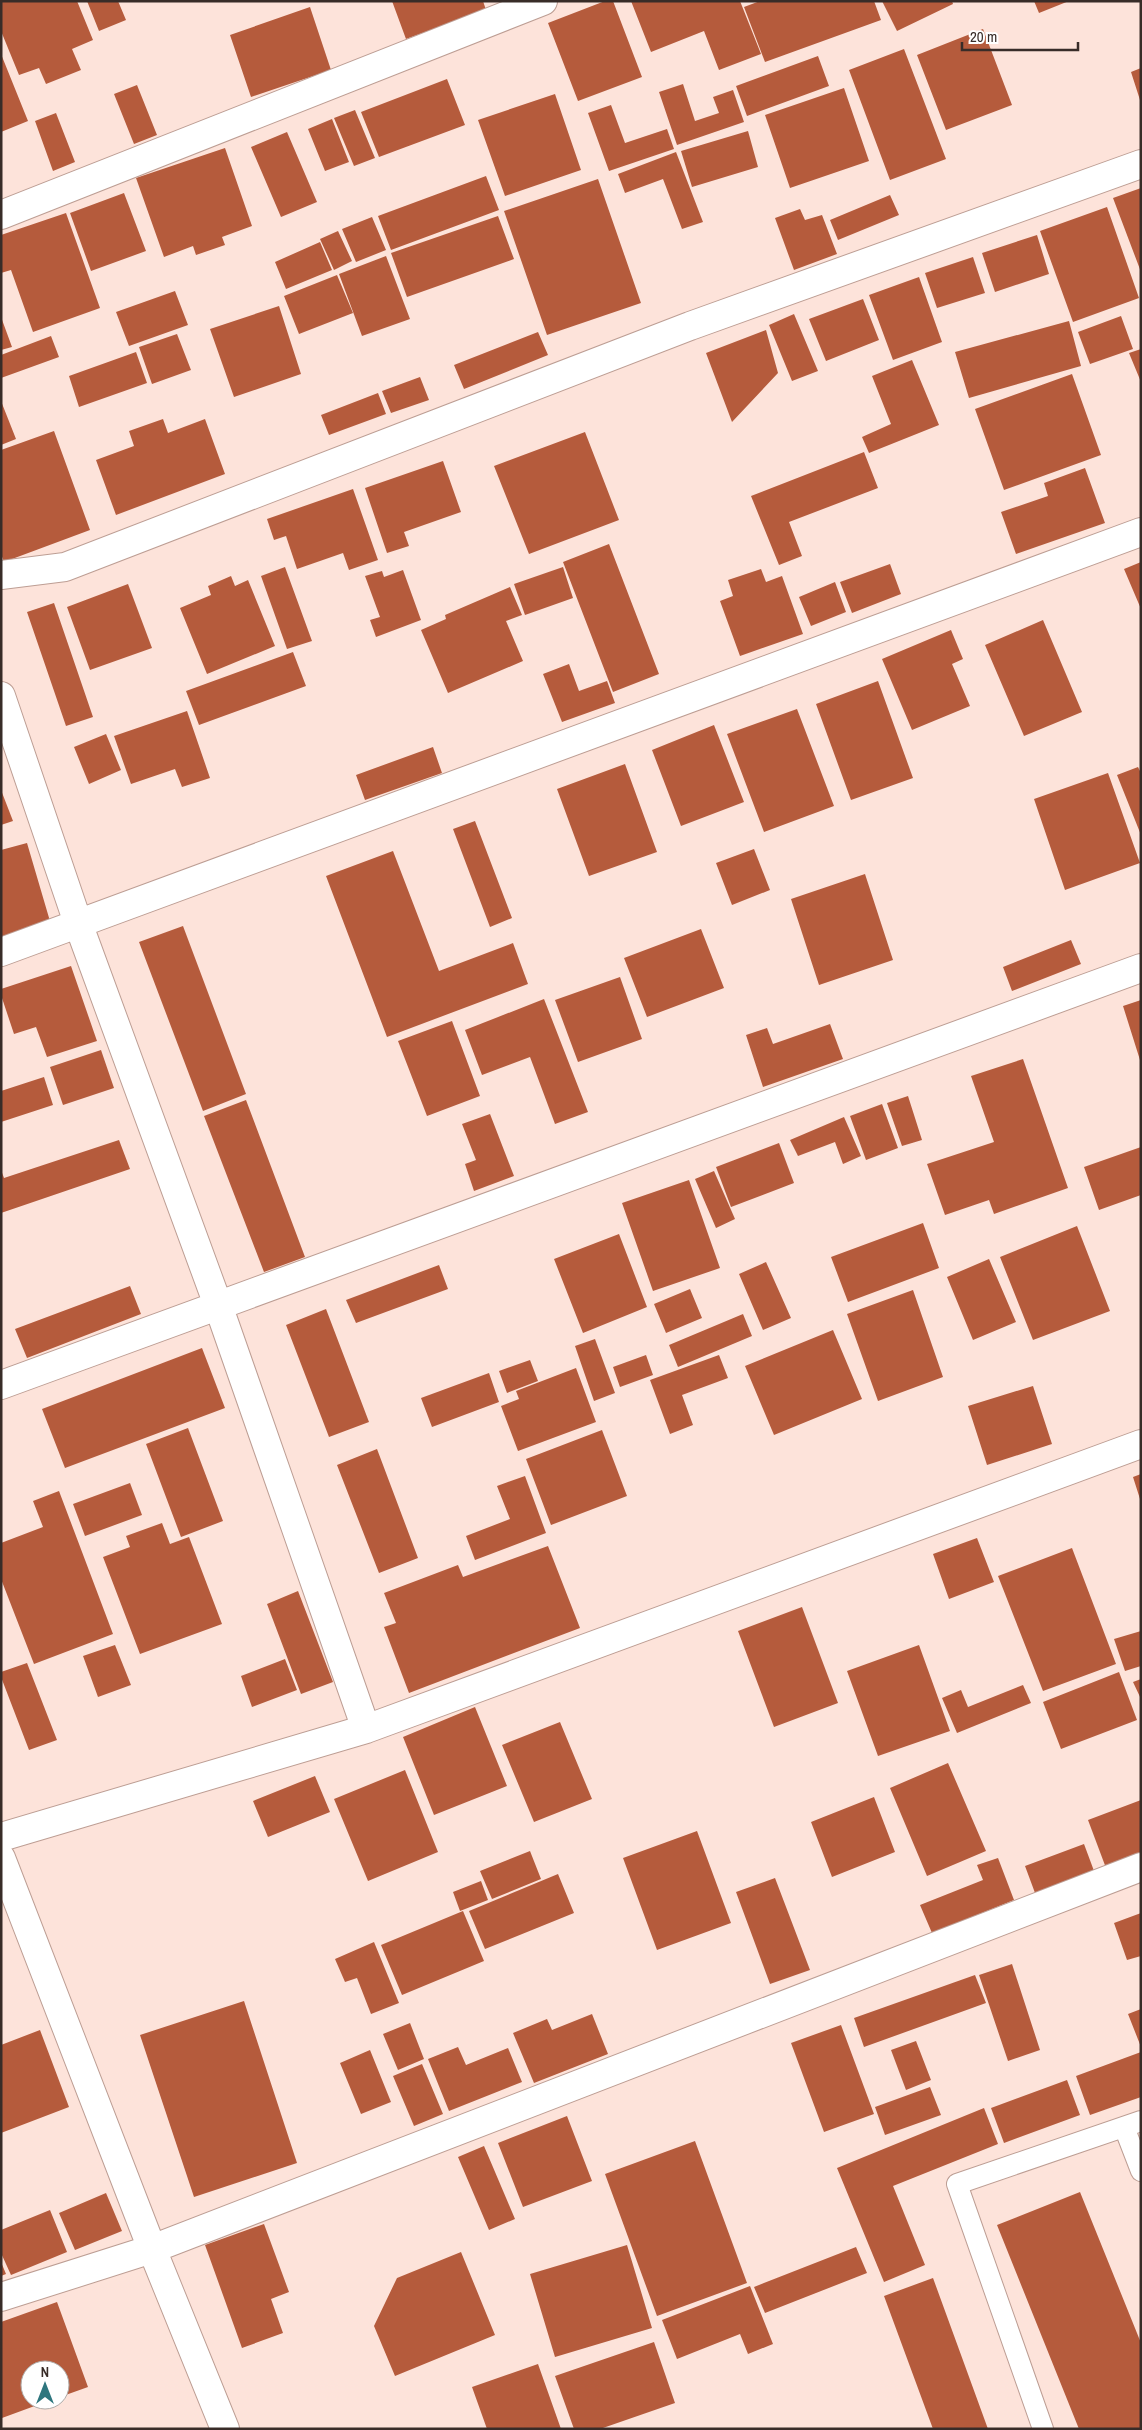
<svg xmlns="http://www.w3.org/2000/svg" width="1142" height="2430" viewBox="0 0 1142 2430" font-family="'Archivo Narrow',sans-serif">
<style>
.building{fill:#b55b3c}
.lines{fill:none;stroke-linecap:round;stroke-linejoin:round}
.lane-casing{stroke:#bd9e94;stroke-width:22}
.street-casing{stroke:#bd9e94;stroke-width:30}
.lane{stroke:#fff;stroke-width:20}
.street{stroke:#fff;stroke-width:28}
</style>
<rect width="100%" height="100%" fill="#fde3da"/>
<path class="building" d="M1,1H77L93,40L72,49L81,70L46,84L39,68L19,75L1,31Z
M87,1H118L126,20L99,31Z
M392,1H483L486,10L406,39Z
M605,1H613L642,77L578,101L548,23Z
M631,1H740L761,54L719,70L704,31L651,52Z
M760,1H874L881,20L765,62L744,7Z
M882,1H952L953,4L897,31Z
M1034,1H1069L1039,13Z
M310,7L331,70L251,97L230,35Z
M983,29L1012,105L946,130L917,55Z
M904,49L946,159L890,180L849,70Z
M1,54L28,121L1,132Z
M818,56L829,86L747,116L736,86Z
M1141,68V100H1140L1131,72Z
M447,79L465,125L379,157L361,112Z
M683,84L695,121L719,113L713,97L733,90L744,122L677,145L659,92Z
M137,85L157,135L134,144L114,94Z
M844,88L869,161L790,188L765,115Z
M555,94L581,170L505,196L478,120Z
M611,105L625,143L667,129L674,149L609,171L588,113Z
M355,110L375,158L354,166L334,118Z
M56,113L75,162L53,171L35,121Z
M332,119L349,162L325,171L308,129Z
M748,131L758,167L692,187L681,151Z
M287,132L317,202L281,217L251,147Z
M225,148L252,226L222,237L225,245L196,255L193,246L164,257L136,178Z
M676,152L703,222L682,229L663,179L625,193L618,174Z
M486,176L499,210L391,250L378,216Z
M598,179L641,303L547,335L504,211Z
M1141,188V272L1113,198Z
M124,193L146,251L91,271L70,213Z
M890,195L899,215L838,240L830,220Z
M1107,207L1139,298L1073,322L1040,231Z
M800,209L805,220L822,215L837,254L794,270L775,218Z
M66,213L100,308L33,332L11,270L1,273V235Z
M498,216L514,259L407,297L391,253Z
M372,217L386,250L356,262L342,229Z
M338,231L352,261L334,270L320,239Z
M1037,235L1049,274L995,292L982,253Z
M320,242L332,270L286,289L275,262Z
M386,256L410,319L362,336L339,274Z
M973,257L985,293L937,308L925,273Z
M337,275L353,313L299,334L284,296Z
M919,277L942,342L893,360L869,295Z
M175,291L188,325L129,346L116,312Z
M863,299L879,340L826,361L809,319Z
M279,306L301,374L234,397L210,329Z
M794,314L818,371L792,381L769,325Z
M1121,316L1133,349L1090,364L1078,332Z
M1,317L12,347L1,350Z
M1069,321L1081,366L969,398L955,352Z
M766,330L778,373L732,422L706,353Z
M538,332L548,355L464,389L454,365Z
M177,334L191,370L152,384L139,347Z
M51,336L59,357L1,378V355Z
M1141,349V382L1129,353Z
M136,352L147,383L79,407L69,376Z
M912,360L939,425L869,453L862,437L891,424L872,376Z
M1072,374L1101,455L1004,490L975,409Z
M420,377L429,400L391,413L382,391Z
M378,393L386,414L329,435L321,415Z
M1,401L16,439L1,445Z
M163,419L168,433L205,419L225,474L116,515L96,460L134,446L129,431Z
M54,431L90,530L4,562L1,554V450Z
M585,432L619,520L529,554L494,466Z
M864,452L878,488L789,522L802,556L779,565L751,496Z
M443,461L461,512L404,532L409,546L387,553L365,488Z
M1085,468L1105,523L1016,554L1001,512L1048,496L1044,483Z
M353,489L378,560L349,570L343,553L297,569L286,536L274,540L267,519Z
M609,544L659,674L613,692L563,562Z
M1141,562V609L1124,569Z
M890,564L901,594L852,613L840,582Z
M285,567L312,641L287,649L261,576Z
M563,567L573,598L525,615L514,584Z
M761,569L766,582L782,576L803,634L740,656L720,601L733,596L728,580Z
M403,570L421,620L376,637L370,620L380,617L365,576L382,571L384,577Z
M231,576L235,586L248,580L275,646L207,674L180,608L211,595L208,586Z
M835,582L846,612L811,626L799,597Z
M128,584L152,648L90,670L67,607Z
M510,587L522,615L506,621L523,661L448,693L421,630L446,619L445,615Z
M54,603L93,717L66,726L27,612Z
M1043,620L1082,712L1024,736L985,645Z
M951,630L963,659L952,664L970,706L912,730L882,659Z
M293,652L306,686L199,725L186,691Z
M569,664L579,691L607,681L615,703L562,722L543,674Z
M878,681L913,778L851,800L816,704Z
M797,709L834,806L764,832L727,734Z
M187,711L210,778L182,787L175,769L131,784L114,736Z
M714,725L744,802L681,826L652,750Z
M106,734L121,770L89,784L74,747Z
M433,747L442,773L365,800L356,775Z
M625,764L657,852L589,876L557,789Z
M1138,767L1141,773V835L1117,775Z
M1108,773L1140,863L1065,890L1034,799Z
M1,790L13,821L1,825Z
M475,821L512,918L490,927L453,829Z
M27,843L52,928L1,943V850Z
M754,849L770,890L732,905L716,863Z
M393,851L439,971L513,943L528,984L387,1037L326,876Z
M865,874L893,960L819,985L791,899Z
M183,926L246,1094L203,1111L139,942Z
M701,929L724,988L647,1017L624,958Z
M1071,940L1081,964L1012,991L1003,967Z
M71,966L97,1041L47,1057L36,1027L14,1034L1,995V989Z
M620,977L642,1039L578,1062L555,1000Z
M544,999L588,1112L555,1124L530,1057L482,1075L465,1030Z
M1141,1000V1060H1140L1123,1006Z
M452,1021L480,1096L427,1116L398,1041Z
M830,1024L843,1059L763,1087L746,1035L767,1028L773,1044Z
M101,1050L114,1088L63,1105L50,1067Z
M1023,1059L1068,1188L994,1214L989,1200L945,1215L927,1164L994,1142L971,1076Z
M44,1077L53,1105L1,1122V1091Z
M908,1096L922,1140L902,1146L887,1103Z
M246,1100L305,1257L264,1272L204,1116Z
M882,1104L898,1148L866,1160L850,1116Z
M490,1114L514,1176L474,1191L465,1164L476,1160L462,1124Z
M844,1117L861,1156L843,1164L835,1142L798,1156L790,1140Z
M119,1140L130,1169L1,1213V1170L4,1178Z
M779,1143L794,1183L731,1207L716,1167Z
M1141,1147V1195L1099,1210L1084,1167Z
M714,1171L735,1219L716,1228L695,1179Z
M689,1180L720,1268L653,1291L622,1203Z
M923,1223L939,1268L848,1302L831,1257Z
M1077,1226L1110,1311L1033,1340L1000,1257Z
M619,1234L647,1307L583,1333L554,1259Z
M989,1259L1016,1322L973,1340L947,1277Z
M766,1262L791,1318L763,1330L739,1274Z
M439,1265L448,1289L356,1323L346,1300Z
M130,1286L141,1314L27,1358L15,1329Z
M690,1289L702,1318L666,1333L654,1304Z
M913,1290L943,1377L878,1401L847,1314Z
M326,1309L369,1422L329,1437L286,1325Z
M743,1314L752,1336L678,1367L669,1345Z
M833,1330L862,1399L774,1435L745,1366Z
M595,1339L615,1393L594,1401L575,1346Z
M202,1348L225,1408L65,1468L42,1409Z
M646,1355L653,1375L620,1387L613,1367Z
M719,1355L728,1378L682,1395L693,1425L670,1434L650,1380Z
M530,1360L538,1381L507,1393L499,1371Z
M576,1368L596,1422L518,1451L501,1406L519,1399L516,1391Z
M489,1373L499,1402L432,1427L421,1398Z
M1033,1386L1052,1444L987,1465L968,1406Z
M188,1428L223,1521L181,1537L146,1444Z
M602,1430L627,1496L551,1525L526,1459Z
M377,1449L418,1558L379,1573L337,1465Z
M1141,1474V1499H1140L1133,1477Z
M525,1476L546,1533L475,1560L466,1536L510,1519L497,1486Z
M130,1483L142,1515L85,1536L73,1504Z
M59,1491L113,1634L34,1664L1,1579V1543L43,1527L33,1501Z
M162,1523L170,1544L189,1537L222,1624L140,1654L103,1557L130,1547L126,1536Z
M977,1538L994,1582L949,1599L933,1554Z
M548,1546L580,1628L409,1693L384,1627L396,1623L384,1593L458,1565L463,1577Z
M1072,1548L1116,1664L1043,1691L998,1576Z
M298,1591L333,1682L301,1694L267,1604Z
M802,1607L838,1703L774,1727L738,1631Z
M1141,1631V1666L1125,1671L1114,1639Z
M115,1645L131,1685L98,1697L83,1656Z
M919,1645L950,1731L878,1756L847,1671Z
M285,1659L297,1690L252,1707L241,1676Z
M27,1663L57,1740L29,1750L1,1677V1672Z
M1119,1672L1137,1720L1061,1749L1043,1702Z
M1141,1679V1699L1133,1682Z
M1023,1685L1031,1703L957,1733L942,1698L961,1690L968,1707Z
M475,1707L507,1786L434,1815L403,1737Z
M560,1722L592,1799L534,1822L502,1745Z
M948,1763L986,1851L927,1876L890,1788Z
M405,1770L438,1852L368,1881L334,1799Z
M315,1776L330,1812L268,1837L253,1801Z
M874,1797L895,1852L832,1877L811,1822Z
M1141,1800V1855L1106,1868L1088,1820Z
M697,1831L731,1923L657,1950L623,1858Z
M1084,1844L1097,1879L1038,1901L1025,1866Z
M530,1851L541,1879L492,1899L480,1871Z
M998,1858L1014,1900L932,1933L920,1905L983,1880L977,1865Z
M558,1874L574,1913L485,1949L469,1911Z
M775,1878L810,1970L770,1984L736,1892Z
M481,1881L488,1900L460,1911L453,1892Z
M463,1911L484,1961L402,1995L381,1945Z
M1141,1913V1956L1127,1960L1114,1923Z
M374,1942L399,2003L371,2014L357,1978L345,1982L335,1959Z
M1012,1964L1040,2050L1008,2061L979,1975Z
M975,1975L986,2003L864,2047L854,2018Z
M244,2001L297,2163L194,2197L140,2035Z
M1141,2009V2047L1128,2014Z
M592,2014L608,2054L534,2083L513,2033L547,2019L552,2030Z
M410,2023L424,2059L398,2070L383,2034Z
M841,2025L874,2114L824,2132L791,2043Z
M40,2030L69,2107L1,2133V2045Z
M916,2041L931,2080L906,2090L891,2050Z
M458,2047L466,2065L508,2048L522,2082L449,2111L428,2059Z
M370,2050L391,2102L361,2114L340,2063Z
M1141,2052V2097L1090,2115L1076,2076Z
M422,2064L443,2114L414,2126L393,2076Z
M1067,2080L1080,2115L1004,2143L991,2108Z
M930,2087L941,2115L885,2135L875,2107Z
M984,2108L998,2144L893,2186L925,2265L884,2282L837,2168Z
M567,2116L592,2181L523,2207L498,2143Z
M695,2141L747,2283L657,2316L605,2174Z
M484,2146L515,2219L489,2230L458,2157Z
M1080,2192L1141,2343V2429H1079L997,2225Z
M106,2193L122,2231L75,2250L59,2213Z
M50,2210L67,2252L11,2275L1,2253V2230Z
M264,2224L289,2292L271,2299L283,2333L242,2348L205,2245Z
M627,2245L652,2328L555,2357L530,2274Z
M856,2247L867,2273L765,2313L754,2287Z
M461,2252L495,2335L395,2376L374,2326L397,2278Z
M1,2262L6,2274L1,2276Z
M933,2278L988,2429H933L884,2296Z
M750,2286L773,2344L748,2354L740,2334L677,2359L662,2320Z
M57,2302L88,2387L60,2397V2370H30V2400H51L2,2418L1,2322Z
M654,2342L675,2403L600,2429H574L555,2376Z
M538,2364L561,2429H487L472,2387Z"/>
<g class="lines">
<defs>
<path id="lane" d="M1124,2127L1141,2171
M1043,2429L957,2184L1141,2121"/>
<path id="street" d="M1,215L543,1
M1,575L65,567L690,326L1141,164
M1,696L78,923L218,1305L366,1729
M1,952L1141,532
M1,1385L1141,968
M1,1837L366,1729L1141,1444
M1,1858L152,2249L225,2429
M1,2297L152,2249L1141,1867"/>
</defs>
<use href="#lane" class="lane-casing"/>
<use href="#street" class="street-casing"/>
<use href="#lane" class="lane"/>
<use href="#street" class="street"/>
</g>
<rect width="1142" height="2430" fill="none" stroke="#382c28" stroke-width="5"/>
<g transform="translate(45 2385)"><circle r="24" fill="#ffffff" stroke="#afaba9"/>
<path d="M0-4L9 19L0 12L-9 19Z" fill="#2e767e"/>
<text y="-8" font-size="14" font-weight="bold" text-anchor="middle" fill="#382c28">N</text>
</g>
<path d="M962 42v8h116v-8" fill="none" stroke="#382c28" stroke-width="2.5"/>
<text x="970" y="42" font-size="15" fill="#382c28" stroke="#ffffff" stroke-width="4" paint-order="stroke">20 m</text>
</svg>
